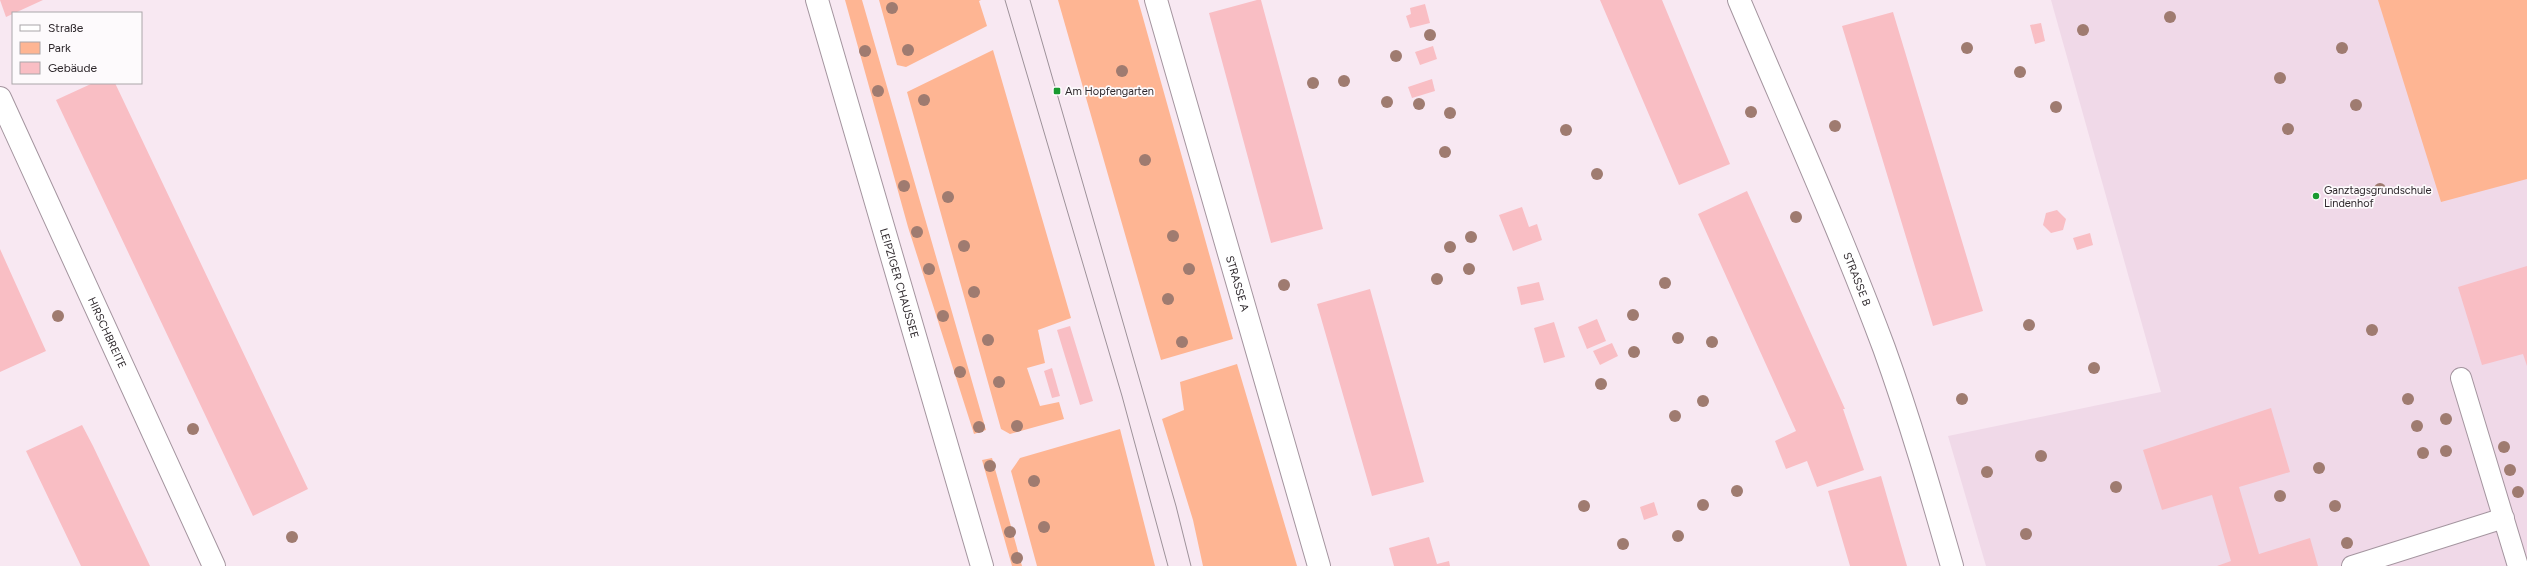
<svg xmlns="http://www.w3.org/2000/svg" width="2527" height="566" viewBox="0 0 2527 566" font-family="Figtree,sans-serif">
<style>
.built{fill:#f0d9e8}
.green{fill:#feb593}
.building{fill:#f9bec4}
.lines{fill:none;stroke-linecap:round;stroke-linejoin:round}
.lane-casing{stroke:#a4959f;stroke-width:22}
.street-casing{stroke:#a4959f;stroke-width:24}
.secondary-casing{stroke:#a4959f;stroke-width:24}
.lane{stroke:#fff;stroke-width:20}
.street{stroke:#fff;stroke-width:22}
.secondary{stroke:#fff;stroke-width:22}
.tram{stroke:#9d9199;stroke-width:1}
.tree{fill:#9f7b70}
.poi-dot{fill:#189a2f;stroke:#fdfafc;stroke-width:1.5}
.labels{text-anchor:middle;stroke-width:3.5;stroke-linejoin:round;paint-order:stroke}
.poi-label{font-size:11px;fill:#2e282c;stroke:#fdfafc;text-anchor:start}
.street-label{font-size:11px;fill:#2e282c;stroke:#fdfafc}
</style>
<rect width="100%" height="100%" fill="#f8e8f2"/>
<path class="built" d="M2051,0H2527V566H1986L1948,436L2161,392Z"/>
<path class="green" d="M845,0H862L986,430L974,434L908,227Z
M879,0H981L979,1L987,26L906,67L897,65Z
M1058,0H1138L1233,339L1161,360Z
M2378,0H2527V179L2441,202Z
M993,50L1071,318L1038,330L1045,363L1027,368L1040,406L1059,402L1064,419L1010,434L1001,429L907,92Z
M1237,364L1297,566H1203L1193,520L1162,419L1184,410L1180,382Z
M1120,429L1155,566H1037L1011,471L1020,458Z
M992,458L1022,566H1012L982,460Z"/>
<path class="building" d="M0,0H43L6,17Z
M1257,0H1261L1323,229L1271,243L1209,13Z
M1600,0H1662L1730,164L1679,185Z
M1425,4L1430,23L1410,28L1406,16L1411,14L1410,8Z
M1893,12L1983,311L1933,326L1842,26Z
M2041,23L2045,41L2035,44L2030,25Z
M1433,46L1437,59L1420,65L1415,52Z
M1432,79L1435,91L1412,98L1408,87Z
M93,83H115L308,489L253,516L56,100Z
M1747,191L1845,409H1843L1864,470L1817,487L1807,461L1786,469L1775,441L1796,431L1698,214Z
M1522,207L1529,227L1537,224L1542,240L1513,251L1499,215Z
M2057,210L2066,219L2063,230L2051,233L2043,225L2046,213Z
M2090,233L2093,245L2077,250L2073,238Z
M0,249L46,351L0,372Z
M2527,266V366L2523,354L2482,365L2458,287Z
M1539,282L1544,300L1521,305L1517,287Z
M1370,289L1424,482L1372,496L1317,304Z
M1597,319L1606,341L1587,349L1578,327Z
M1554,322L1565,357L1544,363L1534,328Z
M1070,326L1093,401L1080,405L1057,330Z
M1612,343L1618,356L1600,365L1593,351Z
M1052,368L1060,396L1052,398L1044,371Z
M2271,408L2290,472L2239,487L2259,554L2310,538L2318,566H2217L2231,561L2212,495L2162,510L2143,450Z
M82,425L93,446L150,566H81L26,451Z
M1881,476L1907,566H1850L1828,491Z
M1654,502L1658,515L1644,520L1640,507Z
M1429,537L1437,564L1449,561L1450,566H1394L1389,548Z"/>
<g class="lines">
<defs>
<path id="lane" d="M2461,378L2518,566
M2352,566L2504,518"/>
<g id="street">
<path id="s1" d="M1156,0L1319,566"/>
<path id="s2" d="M1739,0C1788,116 1840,230 1884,348C1910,420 1931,493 1952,566"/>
<path id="s3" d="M0,98L214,566"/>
</g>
<g id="secondary">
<path id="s4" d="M817,0L982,566"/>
</g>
</defs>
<use href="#lane" class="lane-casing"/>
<use href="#street" class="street-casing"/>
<use href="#secondary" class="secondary-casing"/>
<use href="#lane" class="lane"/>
<use href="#street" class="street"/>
<use href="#secondary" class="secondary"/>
<path class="tram" d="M1005,0L1122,396L1168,566
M1030,0L1176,506L1191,566"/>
</g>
<g class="tree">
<circle cx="892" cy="8" r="6"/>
<circle cx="2170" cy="17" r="6"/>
<circle cx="2083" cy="30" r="6"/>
<circle cx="1430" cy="35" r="6"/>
<circle cx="1967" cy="48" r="6"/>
<circle cx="2342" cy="48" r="6"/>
<circle cx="908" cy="50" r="6"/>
<circle cx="865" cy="51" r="6"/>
<circle cx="1396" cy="56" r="6"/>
<circle cx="1122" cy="71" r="6"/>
<circle cx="2020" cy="72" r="6"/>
<circle cx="2280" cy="78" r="6"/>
<circle cx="1344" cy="81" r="6"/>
<circle cx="1313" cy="83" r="6"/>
<circle cx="878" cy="91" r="6"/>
<circle cx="924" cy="100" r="6"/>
<circle cx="1387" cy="102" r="6"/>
<circle cx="1419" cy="104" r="6"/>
<circle cx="2356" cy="105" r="6"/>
<circle cx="2056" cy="107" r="6"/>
<circle cx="1751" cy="112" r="6"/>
<circle cx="1450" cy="113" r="6"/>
<circle cx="1835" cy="126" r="6"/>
<circle cx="2288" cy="129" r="6"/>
<circle cx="1566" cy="130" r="6"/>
<circle cx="1445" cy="152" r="6"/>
<circle cx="1145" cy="160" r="6"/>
<circle cx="1597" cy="174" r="6"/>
<circle cx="904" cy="186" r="6"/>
<circle cx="2380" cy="189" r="6"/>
<circle cx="948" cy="197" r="6"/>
<circle cx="1796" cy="217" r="6"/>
<circle cx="917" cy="232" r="6"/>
<circle cx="1173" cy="236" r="6"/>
<circle cx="1471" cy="237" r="6"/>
<circle cx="964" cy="246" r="6"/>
<circle cx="1450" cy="247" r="6"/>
<circle cx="929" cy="269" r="6"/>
<circle cx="1189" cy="269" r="6"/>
<circle cx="1469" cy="269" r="6"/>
<circle cx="1437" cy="279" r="6"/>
<circle cx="1665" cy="283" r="6"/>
<circle cx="1284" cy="285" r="6"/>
<circle cx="974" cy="292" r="6"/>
<circle cx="1168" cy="299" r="6"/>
<circle cx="1633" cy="315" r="6"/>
<circle cx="58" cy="316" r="6"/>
<circle cx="943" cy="316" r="6"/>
<circle cx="2029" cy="325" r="6"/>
<circle cx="2372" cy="330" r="6"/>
<circle cx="1678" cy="338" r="6"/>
<circle cx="988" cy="340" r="6"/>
<circle cx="1182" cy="342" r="6"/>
<circle cx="1712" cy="342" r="6"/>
<circle cx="1634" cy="352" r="6"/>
<circle cx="2094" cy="368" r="6"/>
<circle cx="960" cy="372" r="6"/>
<circle cx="999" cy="382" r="6"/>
<circle cx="1601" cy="384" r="6"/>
<circle cx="1962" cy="399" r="6"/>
<circle cx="2408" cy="399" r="6"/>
<circle cx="1703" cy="401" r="6"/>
<circle cx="1675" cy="416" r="6"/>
<circle cx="2446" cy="419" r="6"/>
<circle cx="1017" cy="426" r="6"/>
<circle cx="2417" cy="426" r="6"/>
<circle cx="979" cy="427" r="6"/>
<circle cx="193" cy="429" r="6"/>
<circle cx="2504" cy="447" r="6"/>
<circle cx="2446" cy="451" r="6"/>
<circle cx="2423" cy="453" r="6"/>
<circle cx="2041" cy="456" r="6"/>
<circle cx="990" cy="466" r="6"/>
<circle cx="2319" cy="468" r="6"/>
<circle cx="2510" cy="470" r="6"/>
<circle cx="1987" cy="472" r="6"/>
<circle cx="1034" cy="481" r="6"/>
<circle cx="2116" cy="487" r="6"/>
<circle cx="1737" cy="491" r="6"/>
<circle cx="2518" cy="492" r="6"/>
<circle cx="2280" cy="496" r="6"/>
<circle cx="1703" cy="505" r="6"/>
<circle cx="1584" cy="506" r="6"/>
<circle cx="2335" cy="506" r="6"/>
<circle cx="1044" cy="527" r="6"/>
<circle cx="1010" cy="532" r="6"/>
<circle cx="2026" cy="534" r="6"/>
<circle cx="1678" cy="536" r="6"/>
<circle cx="292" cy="537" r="6"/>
<circle cx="2347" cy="543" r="6"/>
<circle cx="1623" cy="544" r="6"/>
<circle cx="1017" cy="558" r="6"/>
</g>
<g class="poi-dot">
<rect x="1053" y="87" width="8" height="8" rx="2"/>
<circle cx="2316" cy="196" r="4"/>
</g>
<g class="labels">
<g class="poi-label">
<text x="1065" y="95">Am Hopfengarten</text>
<text x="2324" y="194">Ganztagsgrundschule<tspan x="2324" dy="13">Lindenhof</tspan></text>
</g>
<g class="street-label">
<text dy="4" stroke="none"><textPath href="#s2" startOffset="303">STRASSE B</textPath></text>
<text dy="4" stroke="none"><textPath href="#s4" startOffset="295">LEIPZIGER CHAUSSEE</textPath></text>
<text dy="4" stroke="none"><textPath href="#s1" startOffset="295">STRASSE A</textPath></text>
<text dy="4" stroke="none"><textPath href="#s3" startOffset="258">HIRSCHBREITE</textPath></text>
</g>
</g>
<rect x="12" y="12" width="130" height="72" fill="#fdfafc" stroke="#aaa6a9"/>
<rect x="20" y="25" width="20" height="6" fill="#ffffff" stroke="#aaa6a9"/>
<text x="48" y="32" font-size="12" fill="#2e282c">Straße</text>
<rect x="20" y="42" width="20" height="12" fill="#feb593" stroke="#aaa6a9"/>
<text x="48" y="52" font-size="12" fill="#2e282c">Park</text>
<rect x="20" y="62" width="20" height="12" fill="#f9bec4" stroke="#aaa6a9"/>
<text x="48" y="72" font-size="12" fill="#2e282c">Gebäude</text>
</svg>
